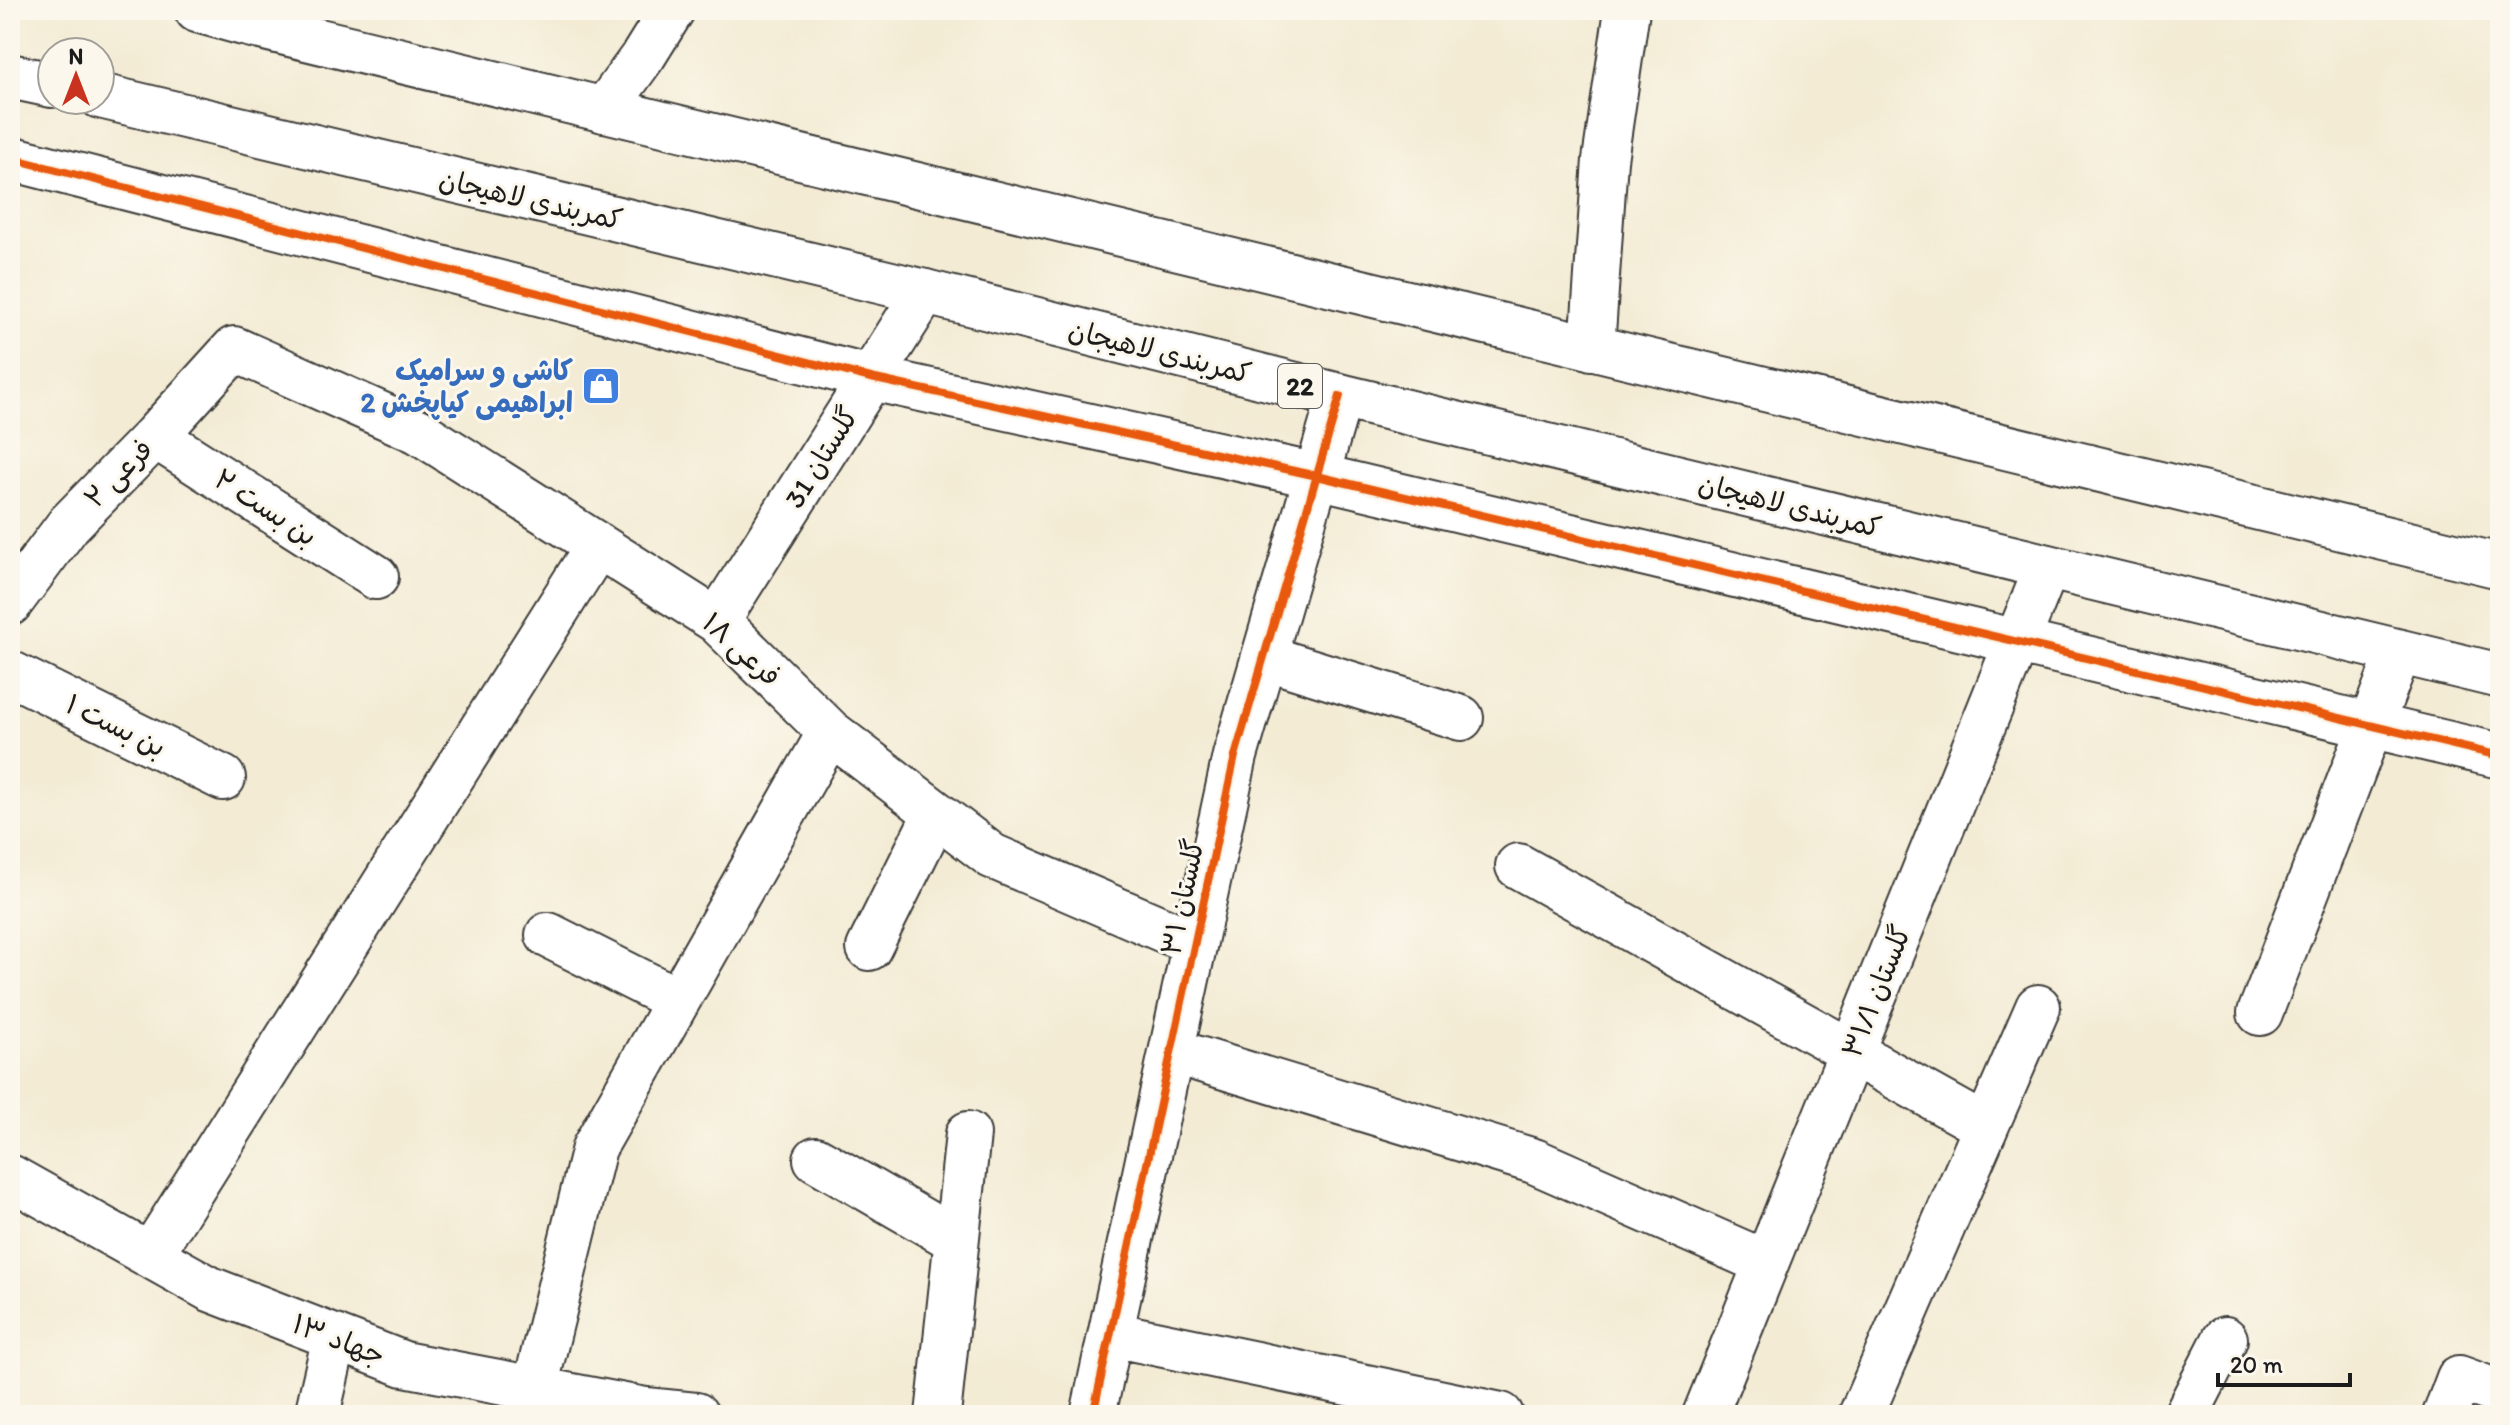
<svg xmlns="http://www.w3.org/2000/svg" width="2510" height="1425" viewBox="0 0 2510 1425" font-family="Itim,'Playpen Sans Arabic',sans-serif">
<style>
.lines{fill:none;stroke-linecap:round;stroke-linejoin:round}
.minor-casing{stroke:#3c3b38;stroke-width:48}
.highway-casing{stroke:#3c3b38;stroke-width:48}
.minor{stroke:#fff;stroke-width:44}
.highway{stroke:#fff;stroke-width:44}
.cycleway-casing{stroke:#fbf7ec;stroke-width:13}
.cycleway{stroke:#e8590c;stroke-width:8}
.labels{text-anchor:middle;stroke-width:6;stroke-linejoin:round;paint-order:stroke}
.shield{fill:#fbf7ec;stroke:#5f5e5a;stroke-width:2}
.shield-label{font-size:26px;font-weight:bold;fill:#1c1c1c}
.street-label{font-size:28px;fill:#1c1c1c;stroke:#fbf7ec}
.shop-label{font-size:28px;font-weight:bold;fill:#366cbe;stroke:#fbf7ec;text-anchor:end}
</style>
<rect width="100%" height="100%" fill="#fbf7ec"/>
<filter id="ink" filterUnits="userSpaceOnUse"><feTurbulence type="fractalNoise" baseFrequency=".0125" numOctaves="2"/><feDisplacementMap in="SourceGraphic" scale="16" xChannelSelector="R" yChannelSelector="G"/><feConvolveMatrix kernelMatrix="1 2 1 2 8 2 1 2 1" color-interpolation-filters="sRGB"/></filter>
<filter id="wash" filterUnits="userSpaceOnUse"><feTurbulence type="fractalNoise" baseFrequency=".006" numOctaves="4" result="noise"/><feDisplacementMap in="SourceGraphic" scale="32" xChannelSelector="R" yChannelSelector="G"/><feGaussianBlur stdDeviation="1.8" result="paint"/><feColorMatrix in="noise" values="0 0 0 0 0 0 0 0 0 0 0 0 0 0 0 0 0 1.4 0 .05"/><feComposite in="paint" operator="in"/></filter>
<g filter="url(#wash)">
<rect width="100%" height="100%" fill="#f3ebd4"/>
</g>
<g filter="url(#ink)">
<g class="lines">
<defs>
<path id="minor" d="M604,110L644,55L672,10
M10,158L871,378L1317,476L2500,756
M1592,348L1605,160L1627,10
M155,436L376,577
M10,603L69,524L155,436L234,349L418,431L717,621L830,732L992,856L1194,943
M717,621L925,292
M1264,657L1461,718
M10,673L223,778
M1518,866L1986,1127
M548,935L677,1000
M869,948L936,813
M2260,1013L2399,652
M1172,1051L1534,1161L1766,1263
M816,1159L956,1240
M10,1177L210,1289L404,1364L646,1410L696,1415
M150,1256L598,545
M1111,1334L1501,1415
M535,1388L594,1148L830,732
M317,1415L335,1337
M938,1415L968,1134
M1093,1415L1235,756L1340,396
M1705,1415L2047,567
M1861,1415L2038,1007
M2186,1415L2225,1339
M2445,1415L2459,1378L2500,1393"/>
<path id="highway" d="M197,10L244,23L2500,566
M10,76L52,85
M100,96L925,292L1340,396L2500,676"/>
</defs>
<use href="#minor" class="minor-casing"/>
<use href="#highway" class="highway-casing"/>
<use href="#minor" class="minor"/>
<use href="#highway" class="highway"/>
<defs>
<path id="cycleway" d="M10,158L871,378L1317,476L2500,756
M1093,1415L1235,756L1340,396"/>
</defs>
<use href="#cycleway" class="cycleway-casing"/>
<use href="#cycleway" class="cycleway"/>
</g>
</g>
<defs>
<symbol id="shop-square" viewBox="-11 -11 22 22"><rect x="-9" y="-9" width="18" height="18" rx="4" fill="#3f7fe0" stroke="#fbf7ec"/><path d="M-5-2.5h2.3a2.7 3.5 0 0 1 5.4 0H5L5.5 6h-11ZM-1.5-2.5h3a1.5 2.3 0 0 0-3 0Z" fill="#fff"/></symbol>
</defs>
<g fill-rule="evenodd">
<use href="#shop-square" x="579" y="364" width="44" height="44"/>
</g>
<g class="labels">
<rect class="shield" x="1278" y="364" width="44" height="44" rx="6"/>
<g class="shield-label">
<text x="1300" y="395">22</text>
</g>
<g class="street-label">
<text transform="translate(531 199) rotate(13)" y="10">کمربندی لاهیجان</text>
<text transform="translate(1160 351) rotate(14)" y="10">کمربندی لاهیجان</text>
<text transform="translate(821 457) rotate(-58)" y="10">گلستان 31</text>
<text transform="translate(118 473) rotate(-45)" y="10">فرعی ۲</text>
<text transform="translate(1790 505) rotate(14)" y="10">کمربندی لاهیجان</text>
<text transform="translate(266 507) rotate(33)" y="10">بن بست ۲</text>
<text transform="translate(742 649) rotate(42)" y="10">فرعی ۱۸</text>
<text transform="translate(116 725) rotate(26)" y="10">بن بست ۱</text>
<text transform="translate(1182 897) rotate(-78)" y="10">گلستان ۳۱</text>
<text transform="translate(1876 991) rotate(-68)" y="10">گلستان ۳۱/۱</text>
<text transform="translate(339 1339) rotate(21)" y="10">جهاد ۱۳</text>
</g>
<g class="shop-label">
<text x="573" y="380">کاشی و سرامیک<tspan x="573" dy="32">ابراهيمی کیاپخش 2</tspan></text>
</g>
</g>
<rect width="2510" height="1425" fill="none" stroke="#fbf7ec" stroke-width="40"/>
<g transform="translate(76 76)"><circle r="38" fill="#fbf7ec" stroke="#a29f99" stroke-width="2"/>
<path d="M0-6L14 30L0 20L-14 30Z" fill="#c8321e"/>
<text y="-12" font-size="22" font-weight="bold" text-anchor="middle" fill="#1c1c1c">N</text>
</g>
<path d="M2218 1373v12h132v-12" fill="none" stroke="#1c1c1c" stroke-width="4"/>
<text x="2230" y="1373" font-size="24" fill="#1c1c1c" stroke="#fbf7ec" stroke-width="6" paint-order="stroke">20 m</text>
</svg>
